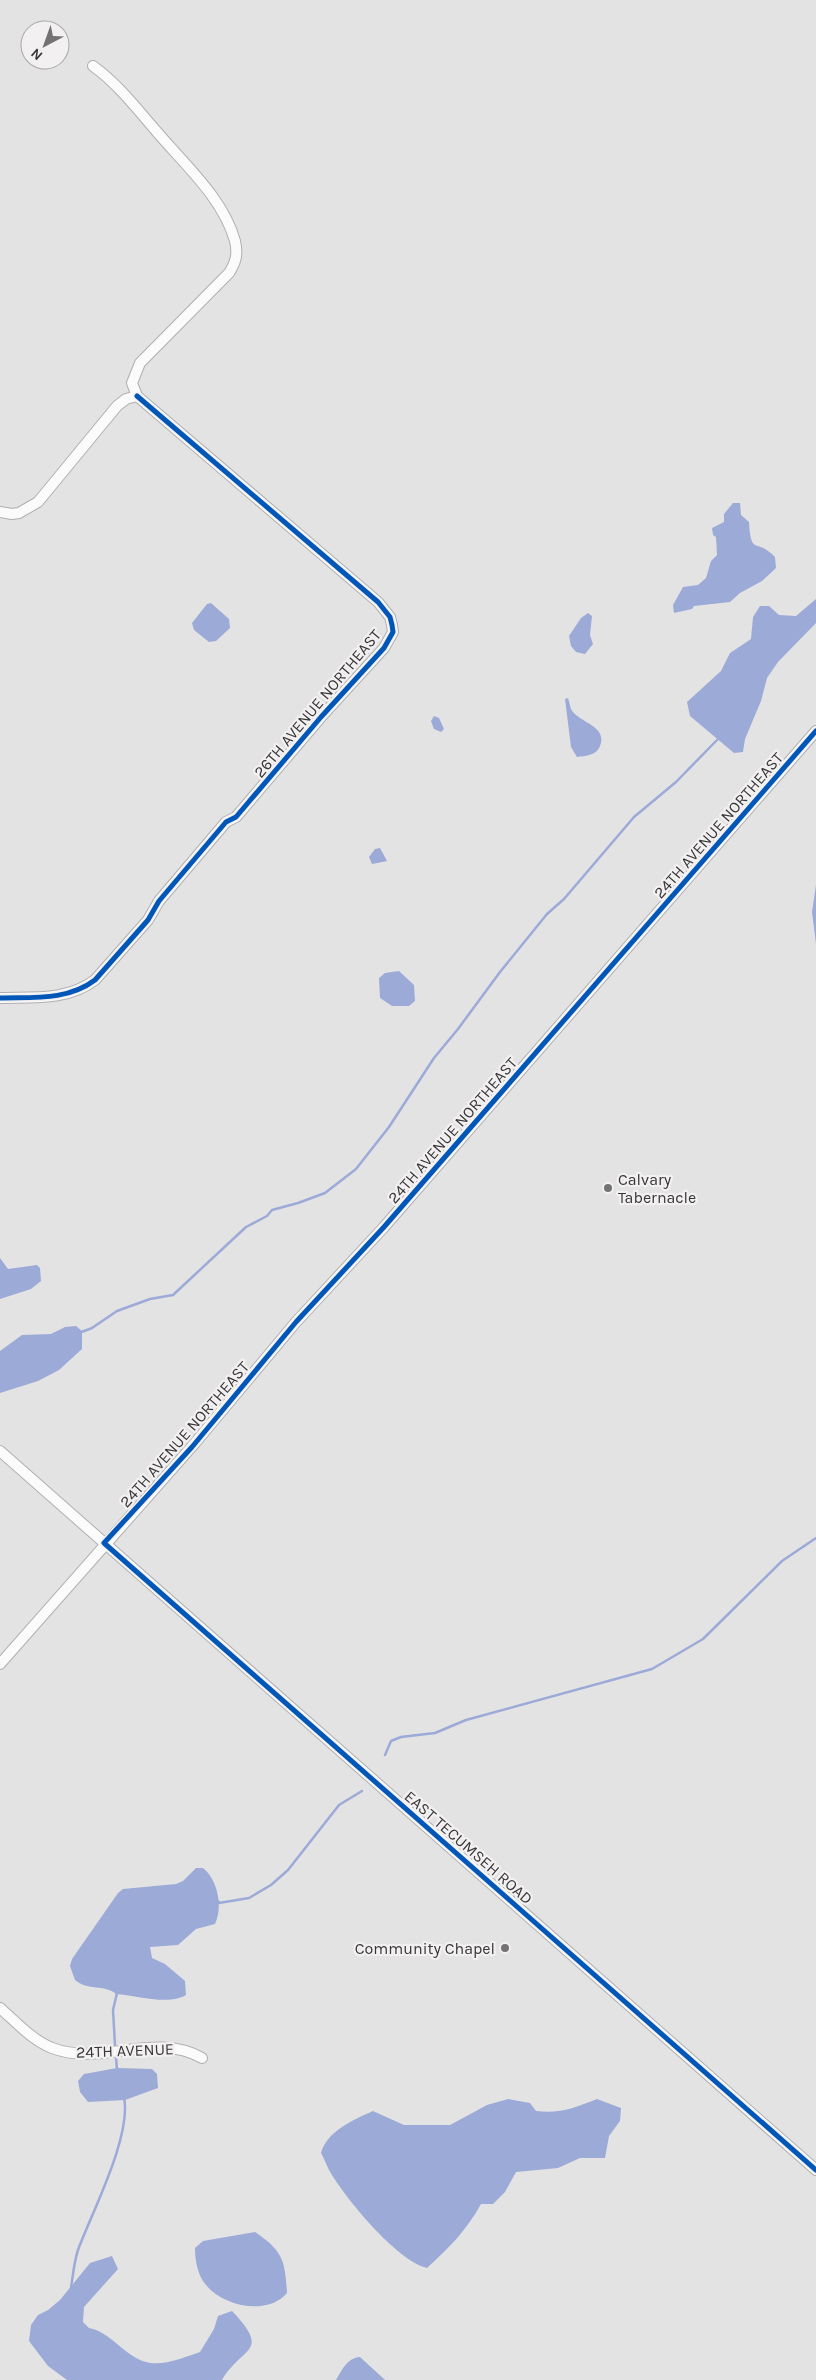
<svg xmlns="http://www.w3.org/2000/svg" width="816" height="2380" viewBox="0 0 816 2380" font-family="Karla,sans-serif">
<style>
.water{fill:#9caad7}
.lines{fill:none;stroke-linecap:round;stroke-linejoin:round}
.stream{stroke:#9caad7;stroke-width:2.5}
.minor-casing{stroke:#b0afb0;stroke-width:12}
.minor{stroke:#fbfbfb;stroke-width:10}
.cycleway-casing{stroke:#f3f0f2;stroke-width:8}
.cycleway{stroke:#0057b8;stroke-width:5}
.poi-dot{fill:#747374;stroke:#f3f0f2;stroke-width:2}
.labels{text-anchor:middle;stroke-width:4.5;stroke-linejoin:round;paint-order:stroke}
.street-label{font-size:16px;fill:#383738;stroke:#f3f0f2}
.poi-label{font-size:16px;fill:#383738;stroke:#f3f0f2;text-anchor:start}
</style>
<rect width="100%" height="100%" fill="#e4e3e4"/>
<path class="water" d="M733,503H740L741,515L749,522C751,557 756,537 775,557L776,568L762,581L740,593L730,602L694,606L692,609L674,613L673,605L683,587L698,585L706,578L711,561L717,555L716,537L713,535L712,528L724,522V514Z
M816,599V623L778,662L767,678L761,701L745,739L743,752L734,753L690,716L687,702L721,671L730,653L751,639L753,617L760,606H769L779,615L796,616Z
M211,603L229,619L230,628L216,641L209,642L194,630L192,623L207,604Z
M588,613L592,616L590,635L593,644L585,654L576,652L571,646L569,636L581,618Z
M568,698C569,701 570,706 571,709C578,723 608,725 600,746C597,755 586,756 577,757L571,747L565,699Z
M434,716L439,718L444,729L441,732L434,729L431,721Z
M380,848L387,861L372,864L369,857L375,849Z
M816,885V944L812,912Z
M399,971L414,985L415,1001L409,1006H392L380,998L379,978L385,973Z
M0,1258L8,1269L37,1265L40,1268L41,1281L31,1289L0,1299Z
M76,1326L82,1331V1349L59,1370L38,1381L0,1393V1351L22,1335L51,1334L65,1327Z
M196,1868H203C218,1880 223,1907 215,1924L196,1929L178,1945L150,1947L152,1958L165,1964L185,1981L186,1995C168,2006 136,1995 116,1994C105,1984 87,1991 75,1980L70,1966L72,1959L118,1893L123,1889L176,1884L183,1881Z
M117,2068L152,2069L157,2074L158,2088L125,2100L88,2102L80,2092L78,2081L84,2074Z
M508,2099L530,2103L536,2111C560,2114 574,2108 597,2099L621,2108L620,2121L609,2136L605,2158H580L558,2168L516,2172L505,2192L493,2204H481C466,2231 449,2248 427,2268C396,2260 345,2198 329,2170C326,2164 324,2158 321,2153C327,2131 353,2120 373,2111L404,2125H450L487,2105Z
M255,2232C283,2251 285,2260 287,2293C267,2317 219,2306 203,2281C197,2271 195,2259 195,2248L203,2241Z
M112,2256L118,2269L84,2307L83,2322L89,2328C111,2332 124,2356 146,2362C162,2367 185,2357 200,2352L214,2329L218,2316L232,2311C272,2353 242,2346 222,2380H67L48,2366L29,2341L31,2325L38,2315L48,2310L60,2300L90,2263Z
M360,2357L384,2379L385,2380H336C342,2370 347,2358 360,2357Z"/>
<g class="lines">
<path class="stream" d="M79,1333L92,1328L117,1311L150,1299L173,1295L246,1227L267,1216L272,1210L298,1203L325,1193L356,1169L389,1127L434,1058L458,1029L500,972L547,914L564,899L634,817L676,782L717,740
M385,1755L391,1741L401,1737L435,1733L466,1720L652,1669L703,1639L782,1561L816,1538
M218,1901L219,1903L249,1898L271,1885L288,1870L339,1805L362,1791
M115,2045L113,2010L117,1993
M116,2057L117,2070
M71,2288C73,2275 74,2262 78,2250C92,2212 132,2136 124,2097"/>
<defs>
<path id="minor" d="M0,512L12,514L19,513L38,502L117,406L126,399L137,396L132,383L140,363L229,273C236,262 238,254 235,241C223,198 185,165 157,132C137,109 118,84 93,66
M0,998C33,997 67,1001 95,980L148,920L159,901L226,822L236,817L321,717L384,648L393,632L392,625L390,617L378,602L137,396
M0,1451L816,2170
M0,1664L195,1443L296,1322L384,1227L816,731
M0,2008C16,2022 32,2040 52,2048C102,2067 154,2031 202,2058"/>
</defs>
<use href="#minor" class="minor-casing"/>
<use href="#minor" class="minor"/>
<defs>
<path id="cycleway" d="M816,731L384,1227L296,1322L192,1447L104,1543L816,2170
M0,998C33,997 67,1001 95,980L148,920L159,901L226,822L236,817L321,717L384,648L393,632L392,625L390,617L378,602L137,396"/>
</defs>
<use href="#cycleway" class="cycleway-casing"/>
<use href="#cycleway" class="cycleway"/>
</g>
<g class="poi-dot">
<circle cx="608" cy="1188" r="5"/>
<circle cx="505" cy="1948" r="5"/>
</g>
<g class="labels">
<g class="street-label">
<text transform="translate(317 703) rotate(-50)" y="6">26TH AVENUE NORTHEAST</text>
<text transform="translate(718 825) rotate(-49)" y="6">24TH AVENUE NORTHEAST</text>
<text transform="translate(452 1130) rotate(-49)" y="6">24TH AVENUE NORTHEAST</text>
<text transform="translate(184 1434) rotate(-49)" y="6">24TH AVENUE NORTHEAST</text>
<text transform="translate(469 1847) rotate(41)" y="6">EAST TECUMSEH ROAD</text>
<text transform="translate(125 2050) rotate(-2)" y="6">24TH AVENUE</text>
</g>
<g class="poi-label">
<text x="618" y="1185">Calvary<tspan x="618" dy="18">Tabernacle</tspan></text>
<text x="495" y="1954" text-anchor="end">Community Chapel</text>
</g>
</g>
<g transform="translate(45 45) rotate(221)"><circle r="24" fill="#f3f0f2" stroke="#a8a6a8"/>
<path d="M0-4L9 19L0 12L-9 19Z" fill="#747374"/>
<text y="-8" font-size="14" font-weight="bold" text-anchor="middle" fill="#383738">N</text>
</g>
</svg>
